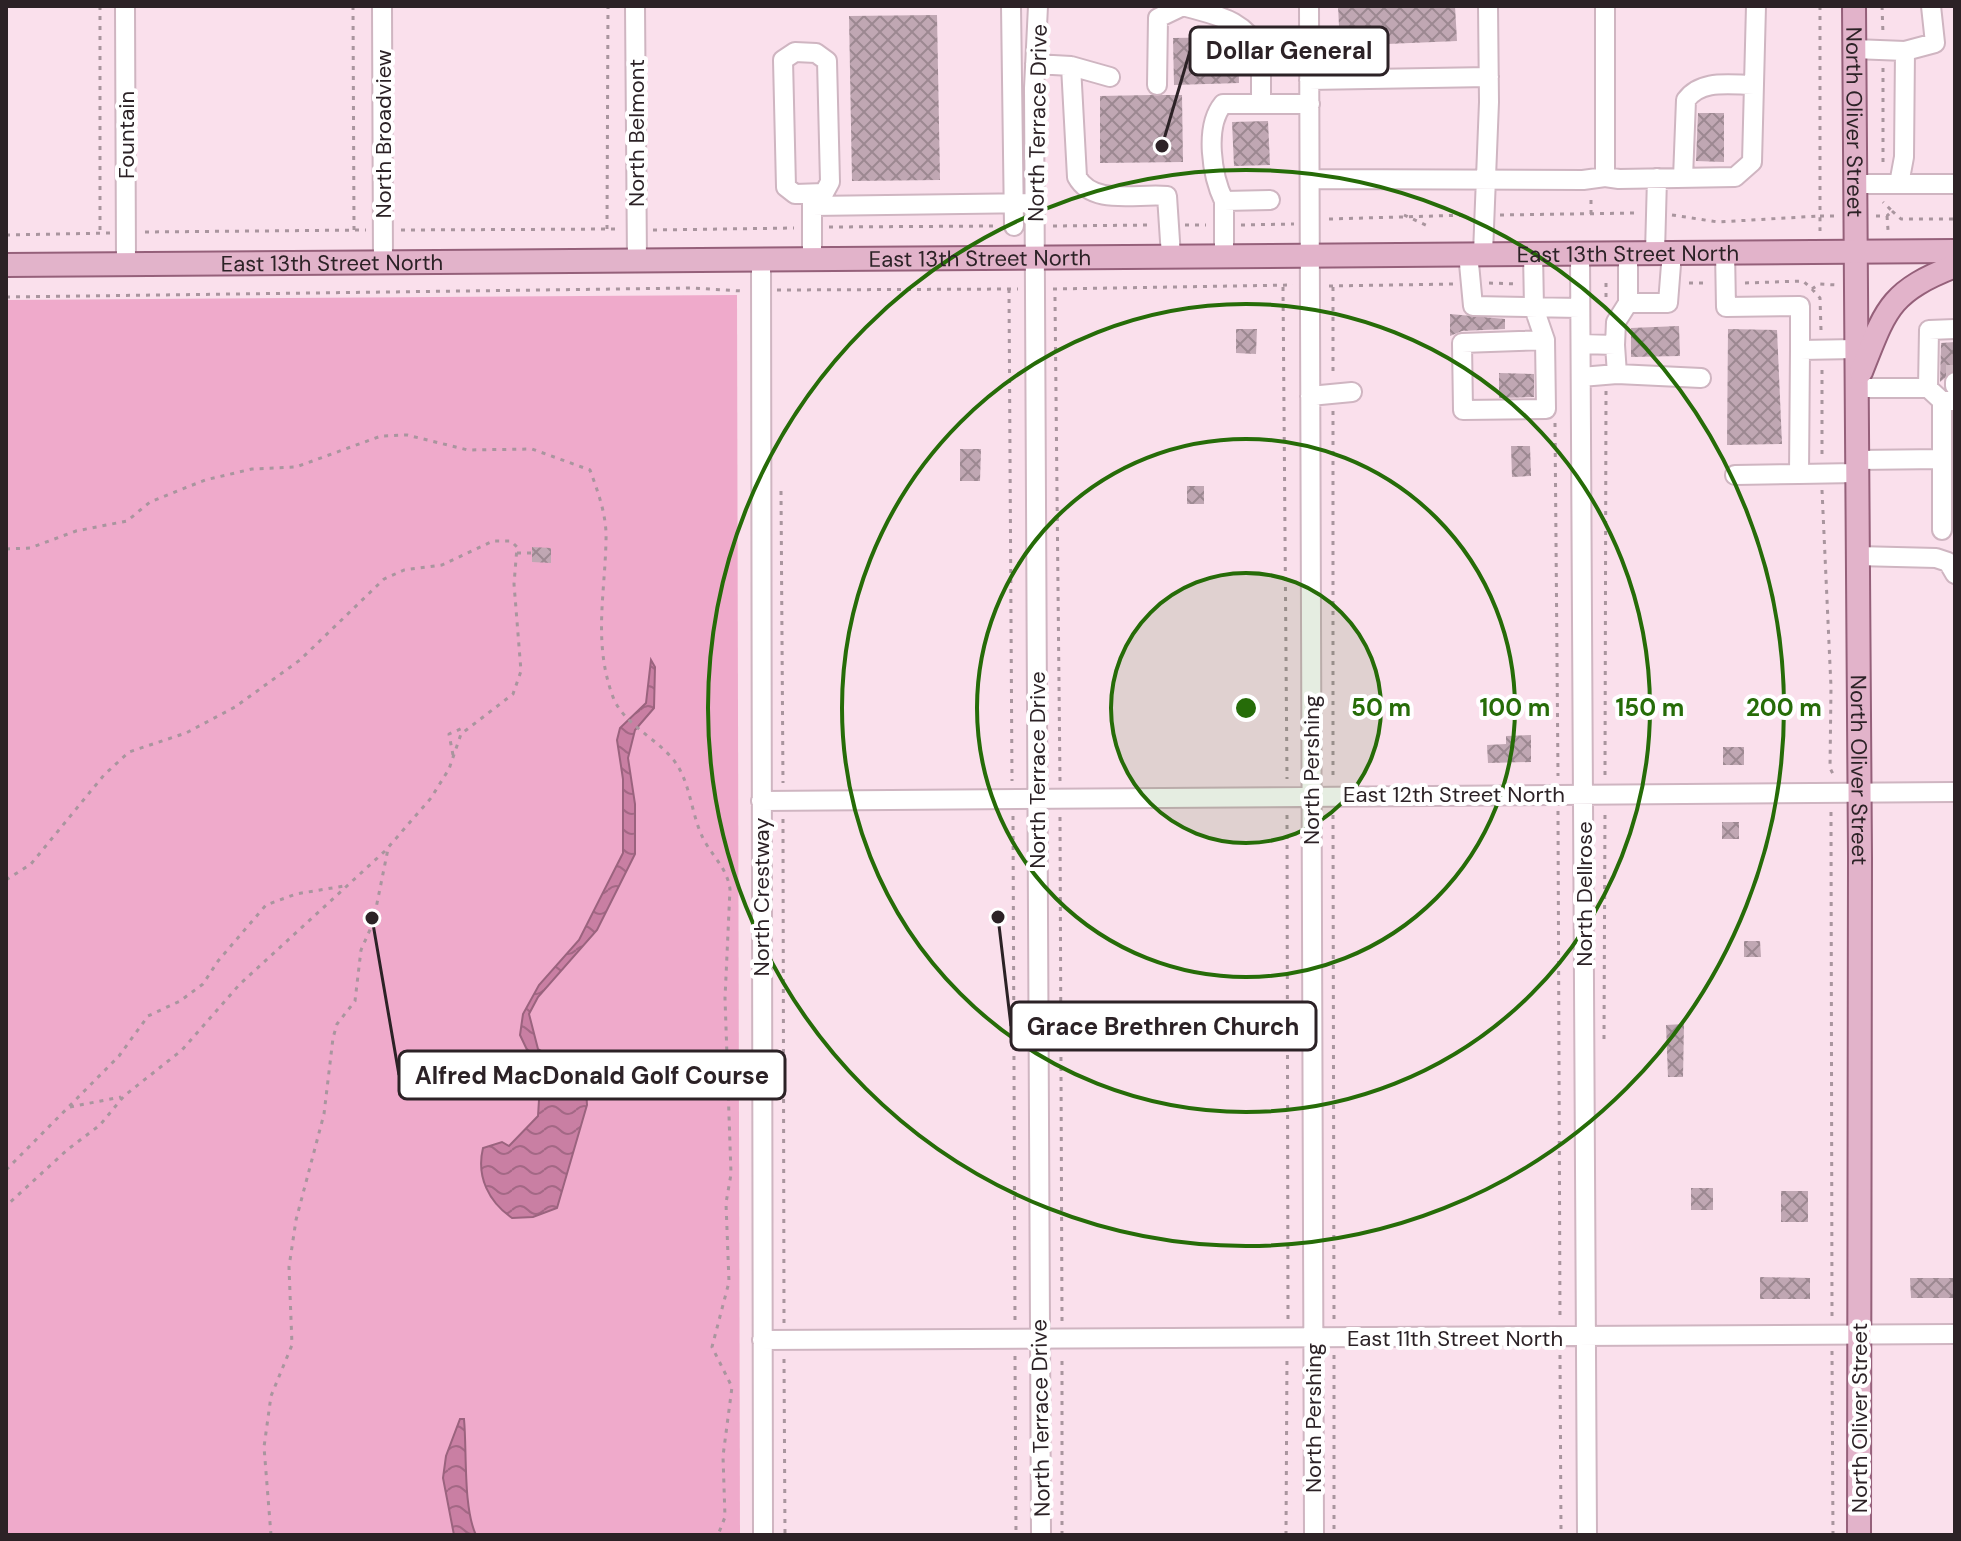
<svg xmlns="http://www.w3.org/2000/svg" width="1961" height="1541" viewBox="0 0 1961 1541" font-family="'DM Sans',sans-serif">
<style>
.green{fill:#efaacb}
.water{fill:url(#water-waves);stroke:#9a637e;stroke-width:2}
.building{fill:url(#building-cross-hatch)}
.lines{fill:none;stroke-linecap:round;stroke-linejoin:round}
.minor-tunnel{stroke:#d1bac4;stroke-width:18;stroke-dasharray:18 9;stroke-linecap:butt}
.minor-casing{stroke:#cfb5c1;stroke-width:22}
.major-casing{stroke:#95607a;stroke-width:26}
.path{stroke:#a9959e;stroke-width:3;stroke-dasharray:4 6;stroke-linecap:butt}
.minor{stroke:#fff;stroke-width:18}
.major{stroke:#e2b3ca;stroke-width:22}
.ring{fill:none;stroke:#266c08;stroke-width:4}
.labels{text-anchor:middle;stroke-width:8;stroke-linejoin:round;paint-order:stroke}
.street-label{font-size:22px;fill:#2c2226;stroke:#fff}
.centre{fill:#266c08;stroke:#fff;stroke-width:4}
.ring-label{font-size:24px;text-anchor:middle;font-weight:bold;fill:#266c08;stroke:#fff;stroke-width:8;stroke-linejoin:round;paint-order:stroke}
.leader{fill:none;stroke:#2c2226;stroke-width:3}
.callout-dot{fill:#2c2226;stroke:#fff;stroke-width:3}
.callout{fill:#fff;stroke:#2c2226;stroke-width:3}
.callout-label{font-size:24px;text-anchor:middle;font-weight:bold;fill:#2c2226}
</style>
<defs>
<pattern id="water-waves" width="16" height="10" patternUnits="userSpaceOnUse" patternTransform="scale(2)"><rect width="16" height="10" fill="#c97fa3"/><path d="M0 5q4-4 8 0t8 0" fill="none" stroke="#a36885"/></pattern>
<pattern id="building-cross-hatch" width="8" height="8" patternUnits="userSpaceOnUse" patternTransform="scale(2)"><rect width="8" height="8" fill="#c0a7b3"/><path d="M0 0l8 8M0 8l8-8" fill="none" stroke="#9c8891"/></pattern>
</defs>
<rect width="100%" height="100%" fill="#fae0ec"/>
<path class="green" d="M737,295L740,1535H6V300Z"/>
<path class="water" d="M651,660L655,667L654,708L635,730L628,758L635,804V854L597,930L538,997L529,1014L538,1049L548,1055L568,1058L586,1088L587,1105L557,1208L533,1217L512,1218C489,1202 476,1177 483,1148L502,1142L509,1146L538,1116L540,1084L549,1068L529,1054L520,1035L523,1014L539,985L579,940L623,853V779L617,740L620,728L646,703Z
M460,1419H464C467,1451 463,1508 476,1535H454L443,1478L446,1456Z"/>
<path class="building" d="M1338,6H1455L1457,41L1340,46Z
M937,15L940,180L852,181L849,16Z
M1233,37L1238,41L1239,83L1174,85L1173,38Z
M1151,95H1182L1183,162L1100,163V96Z
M1698,113H1724V162L1696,161Z
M1268,121L1270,165L1234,166L1232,122Z
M1450,314L1505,319V329L1462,331L1450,336Z
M1679,326L1680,356L1631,357V328Z
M1236,329H1257L1256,354L1236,353Z
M1728,329L1777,330L1782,444L1727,445Z
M1955,342V370L1940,382L1941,343Z
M1499,373L1534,374V397L1499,398Z
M1511,446H1530L1531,476L1512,477Z
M960,449H981L980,481H960Z
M1187,486H1204V504H1187Z
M532,547L551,548V563L532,562Z
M1531,735V762L1488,763L1487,745L1506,744V736Z
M1723,747H1744V765H1723Z
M1722,822H1739V839H1722Z
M1744,941H1760L1761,957H1744Z
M1684,1024L1683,1077H1668L1666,1025Z
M1691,1188H1713V1210H1691Z
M1781,1191H1808V1222H1781Z
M1760,1277L1810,1278V1299H1760Z
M1910,1278H1955V1298H1911Z"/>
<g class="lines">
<path class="minor-tunnel" d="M1955,382V365"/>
<defs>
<path id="minor" d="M125,6L126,264
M382,6L383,263
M635,6L637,261
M1011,6L1014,226
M1038,6L1034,88L1041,1535
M1183,6C1217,16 1243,18 1261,52
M1309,6L1314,1535
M1605,6V177L1619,179L1735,177L1752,162L1756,6
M1854,49L1905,51L1904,157L1899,184
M1905,51L1935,43L1931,6
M795,52L816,53L827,61L830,182L824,193L795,194L786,187L783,60Z
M1035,64L1071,66L1077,177C1093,206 1137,193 1167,196L1171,256
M1071,66L1110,77
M1309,80L1489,77
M1157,85L1158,18L1183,6
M1261,104V52H1309
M1683,178L1686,100C1701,79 1730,85 1754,85
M1310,179L1583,180L1605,177
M1854,184H1955
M812,194V259
M1224,201C1212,176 1204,127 1223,104H1310
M812,206L1035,203
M1725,251L1726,307L1800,306V350L1856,349
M1580,252L1587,1535
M1628,252V303H1668L1672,252
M1655,252L1657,178
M1468,253L1473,306L1580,308
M1483,253L1489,102L1488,6
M1533,253L1534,308L1545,340L1462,343L1463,410L1546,409L1545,340
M1224,256V201L1270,200
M761,260L763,1535
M1955,329L1929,330L1928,388L1942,401H1955
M1581,344L1615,345L1616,322L1628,303
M1800,350L1799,474L1856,473
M1617,374L1701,378
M1581,377L1617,374L1615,345
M1955,382V386
M1856,388H1928
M1310,396L1352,392
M1942,459V530
M1856,460L1942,459V401
M1735,475L1799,474
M1857,556L1936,558L1948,562L1955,574
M761,801L1955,792
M762,1340L1955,1334"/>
<g id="major">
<path id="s1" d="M1854,6L1860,857L1859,1535"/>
<path id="s2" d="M6,265L1955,251"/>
<path d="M1861,372C1886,309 1889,292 1955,266"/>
</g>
</defs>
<use href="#minor" class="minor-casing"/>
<use href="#major" class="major-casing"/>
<path class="path" d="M100,6V233
M353,6L354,230
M1820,6V216H1836
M1882,6L1883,34
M1883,162V66
M1892,211L1901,219H1955
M1591,214V198
M1404,215L1430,227
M1500,215L1637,213
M1672,215L1718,222L1820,216V231
M1876,216H1887L1892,211L1883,202
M1887,216L1888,230
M1329,219L1469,215
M1185,225H1206
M1241,225L1294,224
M1053,226L1150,225
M829,227L998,226
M607,229L608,6
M401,230L618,229
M653,230L794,228
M145,232L366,230
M6,235L110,233
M1489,283L1517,284
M1606,283V303
M1689,283H1709
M1745,283L1803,281L1812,289L1819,284L1837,285
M1329,286L1453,284
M1283,287L1287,779
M1333,287V375
M1009,289L1012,781
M1053,289L1293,285
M1812,289L1820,298L1821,330
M777,290L1018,289
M6,297L692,288L742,291
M1055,297L1060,781
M1333,411V779
M1555,423L1558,776
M1822,454V366
M1822,490L1831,687L1830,768L1834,776
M781,491L783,783
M6,549L30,548L76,531L127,521L150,502L205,480L252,469L296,467L381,436L407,435L468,450L532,449L590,470C598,492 607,516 606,540C605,595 593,643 613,697C623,723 654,737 672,758C692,782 690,815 705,842C715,859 727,869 730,889L725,998L731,1174L726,1203L729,1282L712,1347L732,1387L723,1456L725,1517L718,1535
M517,553H532
M453,755L449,734L465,727
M1605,775L1606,391
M1558,811L1560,1320
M1831,812L1832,1316
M1287,815L1288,1319
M1333,815L1334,1319
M1013,816L1015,1321
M1060,817L1062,1321
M783,819L784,1323
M6,880L31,864L104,775L129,752L186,733L235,707L300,660L384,579L404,570L442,565L493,541H511L517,547L514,584L521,671L513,694L461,734L449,769L431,798L385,851L239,985L182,1050L124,1096L100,1125L67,1150L6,1206
M1604,1039L1605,811
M70,1107L121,1097
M6,1170L119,1056L148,1016L180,1001L203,984L218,961L266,905L296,894L344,886
M1832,1351L1833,1535
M1334,1355V1535
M1560,1355L1561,1535
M1015,1356L1016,1535
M784,1359L785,1535
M271,1535L264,1447L271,1396L292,1345L289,1267L296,1220L324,1114L333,1038L337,1024L355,1001L361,950L373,923L388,849
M1062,1535V1357
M1286,1535L1287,1355"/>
<use href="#minor" class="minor"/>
<use href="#major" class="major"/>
</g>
<circle cx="1246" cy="708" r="135" fill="#266c08" fill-opacity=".12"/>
<g class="ring">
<circle cx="1246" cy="708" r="135"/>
<circle cx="1246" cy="708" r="269"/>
<circle cx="1246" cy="708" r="404"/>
<circle cx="1246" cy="708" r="538"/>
</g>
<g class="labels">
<g class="street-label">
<text transform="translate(1037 123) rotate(-89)" y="8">North Terrace Drive</text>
<text dy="8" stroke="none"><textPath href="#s1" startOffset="116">North Oliver Street</textPath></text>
<text transform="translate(636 133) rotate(-90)" y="8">North Belmont</text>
<text transform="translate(383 134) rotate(-90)" y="8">North Broadview</text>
<text transform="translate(126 135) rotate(-90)" y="8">Fountain</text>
<text dy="8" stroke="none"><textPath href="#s2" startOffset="1622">East 13th Street North</textPath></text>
<text dy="8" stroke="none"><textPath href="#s2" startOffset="974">East 13th Street North</textPath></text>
<text dy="8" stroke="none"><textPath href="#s2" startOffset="326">East 13th Street North</textPath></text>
<text transform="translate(1037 770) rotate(-90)" y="8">North Terrace Drive</text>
<text transform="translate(1311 770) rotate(-90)" y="8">North Pershing</text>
<text dy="8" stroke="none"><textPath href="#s1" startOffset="764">North Oliver Street</textPath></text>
<text x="1454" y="802">East 12th Street North</text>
<text transform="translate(1584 894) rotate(-90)" y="8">North Dellrose</text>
<text transform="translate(761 897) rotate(-90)" y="8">North Crestway</text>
<text x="1455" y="1346">East 11th Street North</text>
<text transform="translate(1040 1418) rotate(-91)" y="8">North Terrace Drive</text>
<text transform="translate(1313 1418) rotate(-90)" y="8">North Pershing</text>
<text transform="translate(1859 1418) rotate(-90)" y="8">North Oliver Street</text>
</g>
</g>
<circle cx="1246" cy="708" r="12" class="centre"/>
<g class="ring-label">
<text x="1381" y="716">50 m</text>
<text x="1515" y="716">100 m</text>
<text x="1650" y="716">150 m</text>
<text x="1784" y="716">200 m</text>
</g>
<path class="leader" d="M1162 146L1190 51M998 917L1011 1026M372 918L399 1075"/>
<g class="callout-dot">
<circle cx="1162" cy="146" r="8"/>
<circle cx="998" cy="917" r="8"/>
<circle cx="372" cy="918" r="8"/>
</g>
<g class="callout">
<rect x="1190" y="27" width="198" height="48" rx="8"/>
<rect x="1011" y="1002" width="305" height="48" rx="8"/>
<rect x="399" y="1051" width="386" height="48" rx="8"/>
</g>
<g class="callout-label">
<text x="1289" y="59">Dollar General</text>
<text x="1163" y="1035">Grace Brethren Church</text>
<text x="592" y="1084">Alfred MacDonald Golf Course</text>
</g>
<rect width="1961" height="1541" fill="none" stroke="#2c2226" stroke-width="16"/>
</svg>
